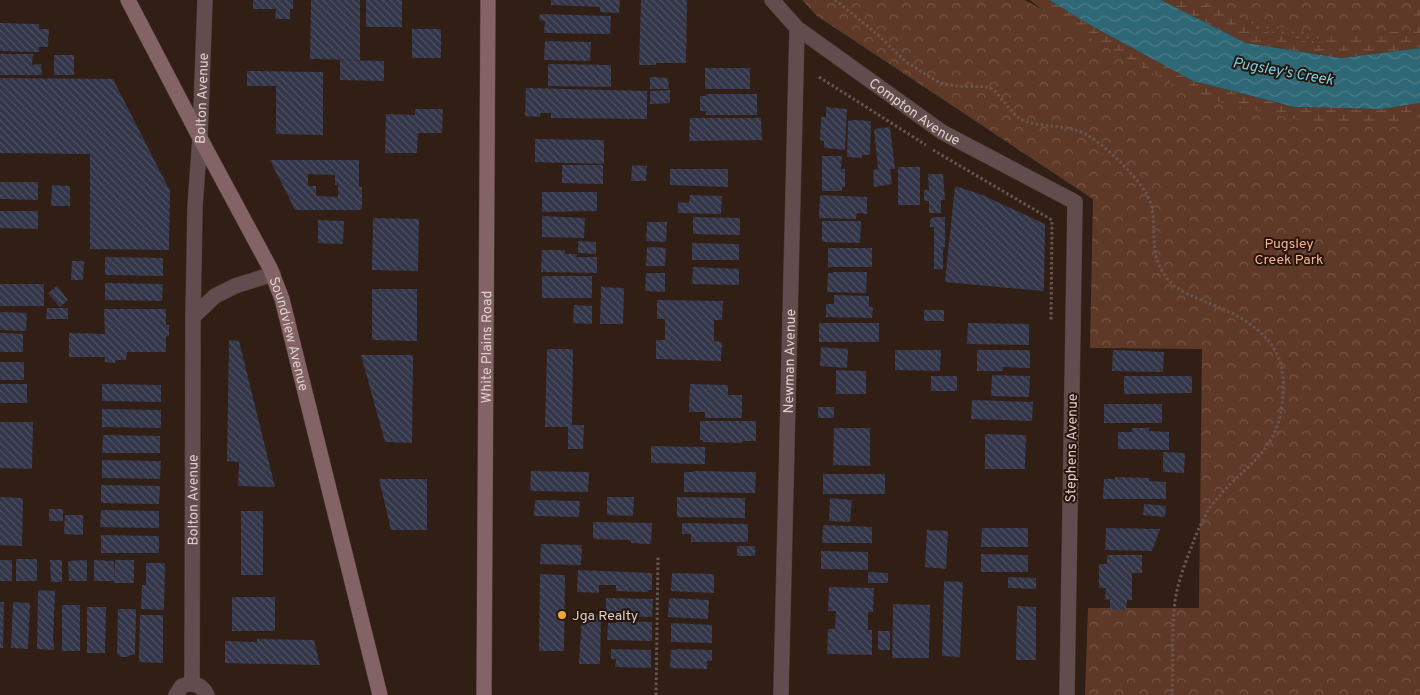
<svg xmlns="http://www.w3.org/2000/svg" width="1420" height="695" viewBox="0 0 1420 695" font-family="Overpass,sans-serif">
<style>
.grass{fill:url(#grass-dots)}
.wetland{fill:url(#wetland-marsh)}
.park{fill:url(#park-crowns)}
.water{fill:url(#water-waves)}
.building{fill:url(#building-back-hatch);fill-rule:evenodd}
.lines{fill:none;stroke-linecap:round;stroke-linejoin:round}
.street-casing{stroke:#4d3a32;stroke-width:16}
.secondary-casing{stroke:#4d3a32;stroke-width:16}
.path{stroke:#68564e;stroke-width:3;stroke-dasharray:2.5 2.5;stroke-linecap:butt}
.street{stroke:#624d4e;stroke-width:15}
.secondary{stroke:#846366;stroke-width:15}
.poi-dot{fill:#eca93a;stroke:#27140b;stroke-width:2}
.labels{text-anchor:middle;stroke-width:4;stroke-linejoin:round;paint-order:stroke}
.street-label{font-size:14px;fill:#ded0ca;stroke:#27140b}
.park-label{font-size:14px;fill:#f8b291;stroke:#27140b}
.poi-label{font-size:14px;fill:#ded0ca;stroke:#27140b;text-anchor:start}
.water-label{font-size:15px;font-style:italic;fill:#75d0e9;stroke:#27140b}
</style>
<defs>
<pattern id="grass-dots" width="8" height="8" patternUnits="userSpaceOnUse" patternTransform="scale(1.25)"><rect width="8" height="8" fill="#5f3927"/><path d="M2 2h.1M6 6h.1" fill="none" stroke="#765545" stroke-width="1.8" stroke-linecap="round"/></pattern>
<pattern id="wetland-marsh" width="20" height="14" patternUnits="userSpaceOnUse" patternTransform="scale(1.25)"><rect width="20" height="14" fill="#5f3927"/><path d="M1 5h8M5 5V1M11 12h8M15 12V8" fill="none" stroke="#765545"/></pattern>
<pattern id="park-crowns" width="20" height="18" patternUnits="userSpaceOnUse" patternTransform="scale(1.25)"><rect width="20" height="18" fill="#5f3927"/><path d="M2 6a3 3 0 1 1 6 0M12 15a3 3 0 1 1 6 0" fill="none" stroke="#765545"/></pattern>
<pattern id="water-waves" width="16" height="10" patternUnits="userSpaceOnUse" patternTransform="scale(1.25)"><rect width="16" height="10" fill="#2e6775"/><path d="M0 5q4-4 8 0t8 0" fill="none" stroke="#4c7c87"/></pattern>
<pattern id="building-back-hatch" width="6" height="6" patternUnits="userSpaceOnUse" patternTransform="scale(1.25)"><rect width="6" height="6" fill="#333549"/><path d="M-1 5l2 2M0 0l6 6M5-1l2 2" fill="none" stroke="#505162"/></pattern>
</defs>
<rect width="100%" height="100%" fill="#311e15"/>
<path class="grass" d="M1382,0L1321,45L1250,28L1235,9Z"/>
<path class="wetland" d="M1030,0H1049L1088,24L1193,81L1294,107L1382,109L1420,103V159L1173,97L1095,54Z
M1161,0H1225L1235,9L1250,28L1321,45L1337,8L1382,0H1420V48L1341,58L1246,43Z"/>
<path class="park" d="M802,0H1025L1190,95L1307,122L1373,124L1420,118V695H1085L1088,608H1199L1202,349L1090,348L1093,199L817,16Z
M1198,0H1414L1411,31L1328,36L1245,20Z"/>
<path class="water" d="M1049,0H1161L1246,43L1341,58L1420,48V103L1382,109L1294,107L1193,81L1088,24Z"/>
<path class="building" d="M253,0H293V9H290V19H275L276,9H253Z
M311,0H360V60L310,59Z
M366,0H402V27H366Z
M551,0H620L619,13L600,12V7L551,5Z
M641,0H687L686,63H656V65H639Z
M540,14L611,16L610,34L544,33L545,21L539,20Z
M0,23L39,24V29H49L48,47H39V52L0,51Z
M412,29H441V58H412Z
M545,41L591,42L590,61L544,60Z
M0,54H33L32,65L41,64L42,75H0Z
M54,55H74V75H54Z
M340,60L384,61V81L340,80Z
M548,64L611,65V87L548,86Z
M705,68H750V89H705Z
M247,71L323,72V135L276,134V86H247Z
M650,77L668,78L669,89H650Z
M0,78L113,79L170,191L169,250L90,249V154L0,153Z
M526,88L647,91V119L551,118V113H540V117L525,116Z
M670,90V103L650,104V91Z
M706,94H757V115H706V111H700V96H706Z
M826,107L847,109L845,150L824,148V141L820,140L821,117H826Z
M415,109H443L442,133H418L417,153H385L386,114L415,115Z
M690,118H761L762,140L689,141Z
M852,120L871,121L870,155H862V158L847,157L848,121Z
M890,127L895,169H890L892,184L874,187L873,170L878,169L874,129Z
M535,139L604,140V164L535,162Z
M822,156H842L841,169H845V187H842V191H822Z
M270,160H359V187H362V210H295ZM308,174L335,175V185H338V197L316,196V186H308Z
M562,165H603V184L562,183Z
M632,165L647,166L646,181H631Z
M898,167H920V205H898Z
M670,169H728V187L670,185Z
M928,174H943L945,200H941V213H929V201H924V190H929Z
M0,182H38V200L0,199Z
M52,185L70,186V206H51Z
M955,186L980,194L1045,224L1044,291L945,282Z
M542,192H597V211L542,212Z
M690,195L722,196L721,214L678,213V202L689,203Z
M820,195L867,197V214L857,213L856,219L819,218Z
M0,211H38V229L0,228Z
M542,216L585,218L584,238L542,237Z
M693,217L740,218V235L693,234Z
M933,217H945V247H943V269H934V227H930V220Z
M373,218L419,219L418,271L372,270Z
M318,220L344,221L343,244L318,243Z
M822,221H861L860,243L822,242Z
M647,222H667L666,242L646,241Z
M578,241L596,242V254L578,253Z
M692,243L739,244V260H692Z
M647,247L666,248L665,266H646Z
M828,248H872V267H828Z
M542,250H565V254H577L576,257H597V273L541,272Z
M105,257L163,258V276L105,275Z
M72,261H84L83,280H71Z
M693,267L739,269V285L692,284Z
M833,272H867L866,293L827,292L828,273H833Z
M646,273H665V292L645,291Z
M542,276H592V298H542Z
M105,283L163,284L162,301L105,300Z
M0,284H44V306H0Z
M57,286L68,300L60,307L48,293Z
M601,287L624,288L623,324H600Z
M372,289H417V341L372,340Z
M834,295L869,296V307H873L872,318L826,317V304H834Z
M657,300L723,301L722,320H714V341L722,342L721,361L656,359V340H665V319H657Z
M574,305L592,306V324L573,323Z
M47,308H68V319H46Z
M104,309H166V325H169V336H166V352H127L126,360H116L115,363L105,362V357H69V333L105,334Z
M924,310H944V321H924Z
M0,312L27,313L26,331L0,330Z
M819,323H879V342H819Z
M968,323L1029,324V345L967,344Z
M0,333L23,334V352H0Z
M229,340L239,341L275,487L238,486L239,462L227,461Z
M821,347L848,349L847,368L820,366Z
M547,349H573L572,425H584L583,449H568V427H545Z
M895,350H941L940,371L895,370Z
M977,350H1030V368L1003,367V371H977Z
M1113,350L1164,352L1163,372L1112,371Z
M361,355H413L412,443L385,442Z
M0,362H24V380H0Z
M836,370L866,371V394H836Z
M992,375L1030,376L1029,397L991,396Z
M931,376H957V391H931Z
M1124,376H1192V393L1124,394Z
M0,384H27V403H0Z
M102,384L161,385V402L102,401Z
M690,384L728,385V395H742V418H705V412H689Z
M972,400L1033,402L1032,421L971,419Z
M1104,404H1162V423H1104Z
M818,407H834V418H818Z
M102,409L161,410V428L102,427Z
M700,421H756V441H742V443L703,442V440H700Z
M0,422H33L32,469L0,468Z
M834,428H870V466L833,465Z
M1132,428H1149V431L1169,432V450L1118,449V432H1132Z
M985,434L1026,435L1025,469H985Z
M103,435L160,436V453H102Z
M651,446L705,447V464L651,463Z
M1163,452L1185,453L1184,473L1163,472Z
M102,460L161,461L160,479L102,478Z
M531,471L589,472L588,492L530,491Z
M693,471L756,472L755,493L684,492V472H693Z
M823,474H885V494H823Z
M1115,477L1150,478L1149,481L1166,482V499H1103L1104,479H1115Z
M379,479H427V530H391Z
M101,485L160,486L159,504L101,503Z
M0,497L23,498L22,546L0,545Z
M607,497H634L633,516L607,515Z
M677,497L745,498V518L677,517Z
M830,498L852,500L850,522L829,521Z
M535,500L580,501L579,517L534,516Z
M1144,504L1166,506L1165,517L1143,515Z
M49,509H63V521H49Z
M101,510L159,511V528L100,527Z
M241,511H263V575H241Z
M65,515H83V535L64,534Z
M593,522L652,523L651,544L631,543V540L593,539Z
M682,523L748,524V542H691V534H682Z
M823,525L872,527V543H822Z
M982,528H1028V547H981Z
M1106,528L1160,529L1152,551L1105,550Z
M927,530L948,531L946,569L925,567Z
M101,535L159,536V553H101Z
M541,544L582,545L581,565L540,564Z
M737,546H755V556H737Z
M821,551L868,552V570L821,569Z
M981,554L1028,555V572H981Z
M1107,555H1142V573H1132V600H1127L1126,610H1110V599L1105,600L1106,588H1099V564H1107Z
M16,559H37V581H16Z
M0,560H12V581H0Z
M50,560H62V582H51Z
M87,560V581H69L68,561Z
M94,560L114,561V581H94Z
M115,560H134V583H114Z
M146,563H165L164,610L141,609L142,585H146Z
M578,570L652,573V590H648V592L616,591V585H599V593L577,592Z
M868,572L888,573V583H868Z
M672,573L714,574V593L671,591Z
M540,574L565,575L564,651H539Z
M1008,577L1036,578V589L1008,588Z
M944,581L963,582L960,657L942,656Z
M829,587L874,588L873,612H868V630H872V655L827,654L828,629H835L836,611H828Z
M38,590L55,591L53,642L54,641V650L37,649Z
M232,597H275V631H232Z
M606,598L653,599L652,617L606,616Z
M669,598L709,600L708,619L668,617Z
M0,602H4L3,648H0Z
M13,602L30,603L28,649L11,648Z
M893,604L930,605L929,658H892Z
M62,605H80V651H62Z
M1017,606L1036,607V660H1016Z
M87,607H106L105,653H87Z
M118,609H136L135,655H130L127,657H121L117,654Z
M582,614L601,615L600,664H579Z
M140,615H163V663L139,662Z
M616,621L652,622V641L607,640L608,623H616Z
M671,623L712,625V643L671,642Z
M878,631H890V650H878Z
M257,639L314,640L320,665L225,663V641L257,642Z
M611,649L651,650V668L615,667L616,659H611Z
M676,649L712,650V661H707V669L670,668L671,650H676Z"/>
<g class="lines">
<defs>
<g id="street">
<path id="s1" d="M772,0L797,28L942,132L1075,202L1067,695"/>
<path d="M193,317L215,296L235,286L273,274"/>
<path id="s2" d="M192,684L193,317L195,207L200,138L205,0"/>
<path id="s3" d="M781,693L797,28"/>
<path d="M176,695L182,686C193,681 202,685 207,695"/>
</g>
<g id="secondary">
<path id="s4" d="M128,0L200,138L270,268L282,299L380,695"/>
<path id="s5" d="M484,695L488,0"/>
</g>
</defs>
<use href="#street" class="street-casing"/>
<use href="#secondary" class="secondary-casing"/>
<path class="path" d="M835,0L876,33L906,62L940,83L955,86L989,87L995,91L1016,116L1024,121C1042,127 1061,125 1079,131C1098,137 1144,182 1150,201C1158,226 1148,251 1164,274C1175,291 1194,297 1211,304C1236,314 1262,327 1276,352C1283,365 1284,378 1283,392C1281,457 1241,464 1209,509C1203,519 1197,532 1193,543C1186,561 1178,581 1175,601C1171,632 1174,664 1172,695
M819,77L926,145
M933,150L1052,220L1051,321
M656,695L658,557"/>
<use href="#street" class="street"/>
<use href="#secondary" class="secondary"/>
</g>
<circle class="poi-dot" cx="562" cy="615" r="5"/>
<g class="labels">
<g class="street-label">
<text dy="5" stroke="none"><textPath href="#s2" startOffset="586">Bolton Avenue</textPath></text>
<text dy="5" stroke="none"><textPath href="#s1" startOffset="182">Compton Avenue</textPath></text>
<text dy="5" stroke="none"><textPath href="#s4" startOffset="372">Soundview Avenue</textPath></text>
<text dy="5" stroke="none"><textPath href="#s5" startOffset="348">White Plains Road</textPath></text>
<text dy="5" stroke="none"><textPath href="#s3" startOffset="332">Newman Avenue</textPath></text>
<text transform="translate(1071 448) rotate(-89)" y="5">Stephens Avenue</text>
<text dy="5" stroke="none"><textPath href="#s2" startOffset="184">Bolton Avenue</textPath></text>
</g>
<g class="park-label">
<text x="1289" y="248">Pugsley<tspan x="1289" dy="16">Creek Park</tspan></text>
</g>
<g class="poi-label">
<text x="572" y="620">Jga Realty</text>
</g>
<g class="water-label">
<text transform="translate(1283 71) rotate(10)" y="5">Pugsley's Creek</text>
</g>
</g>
</svg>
